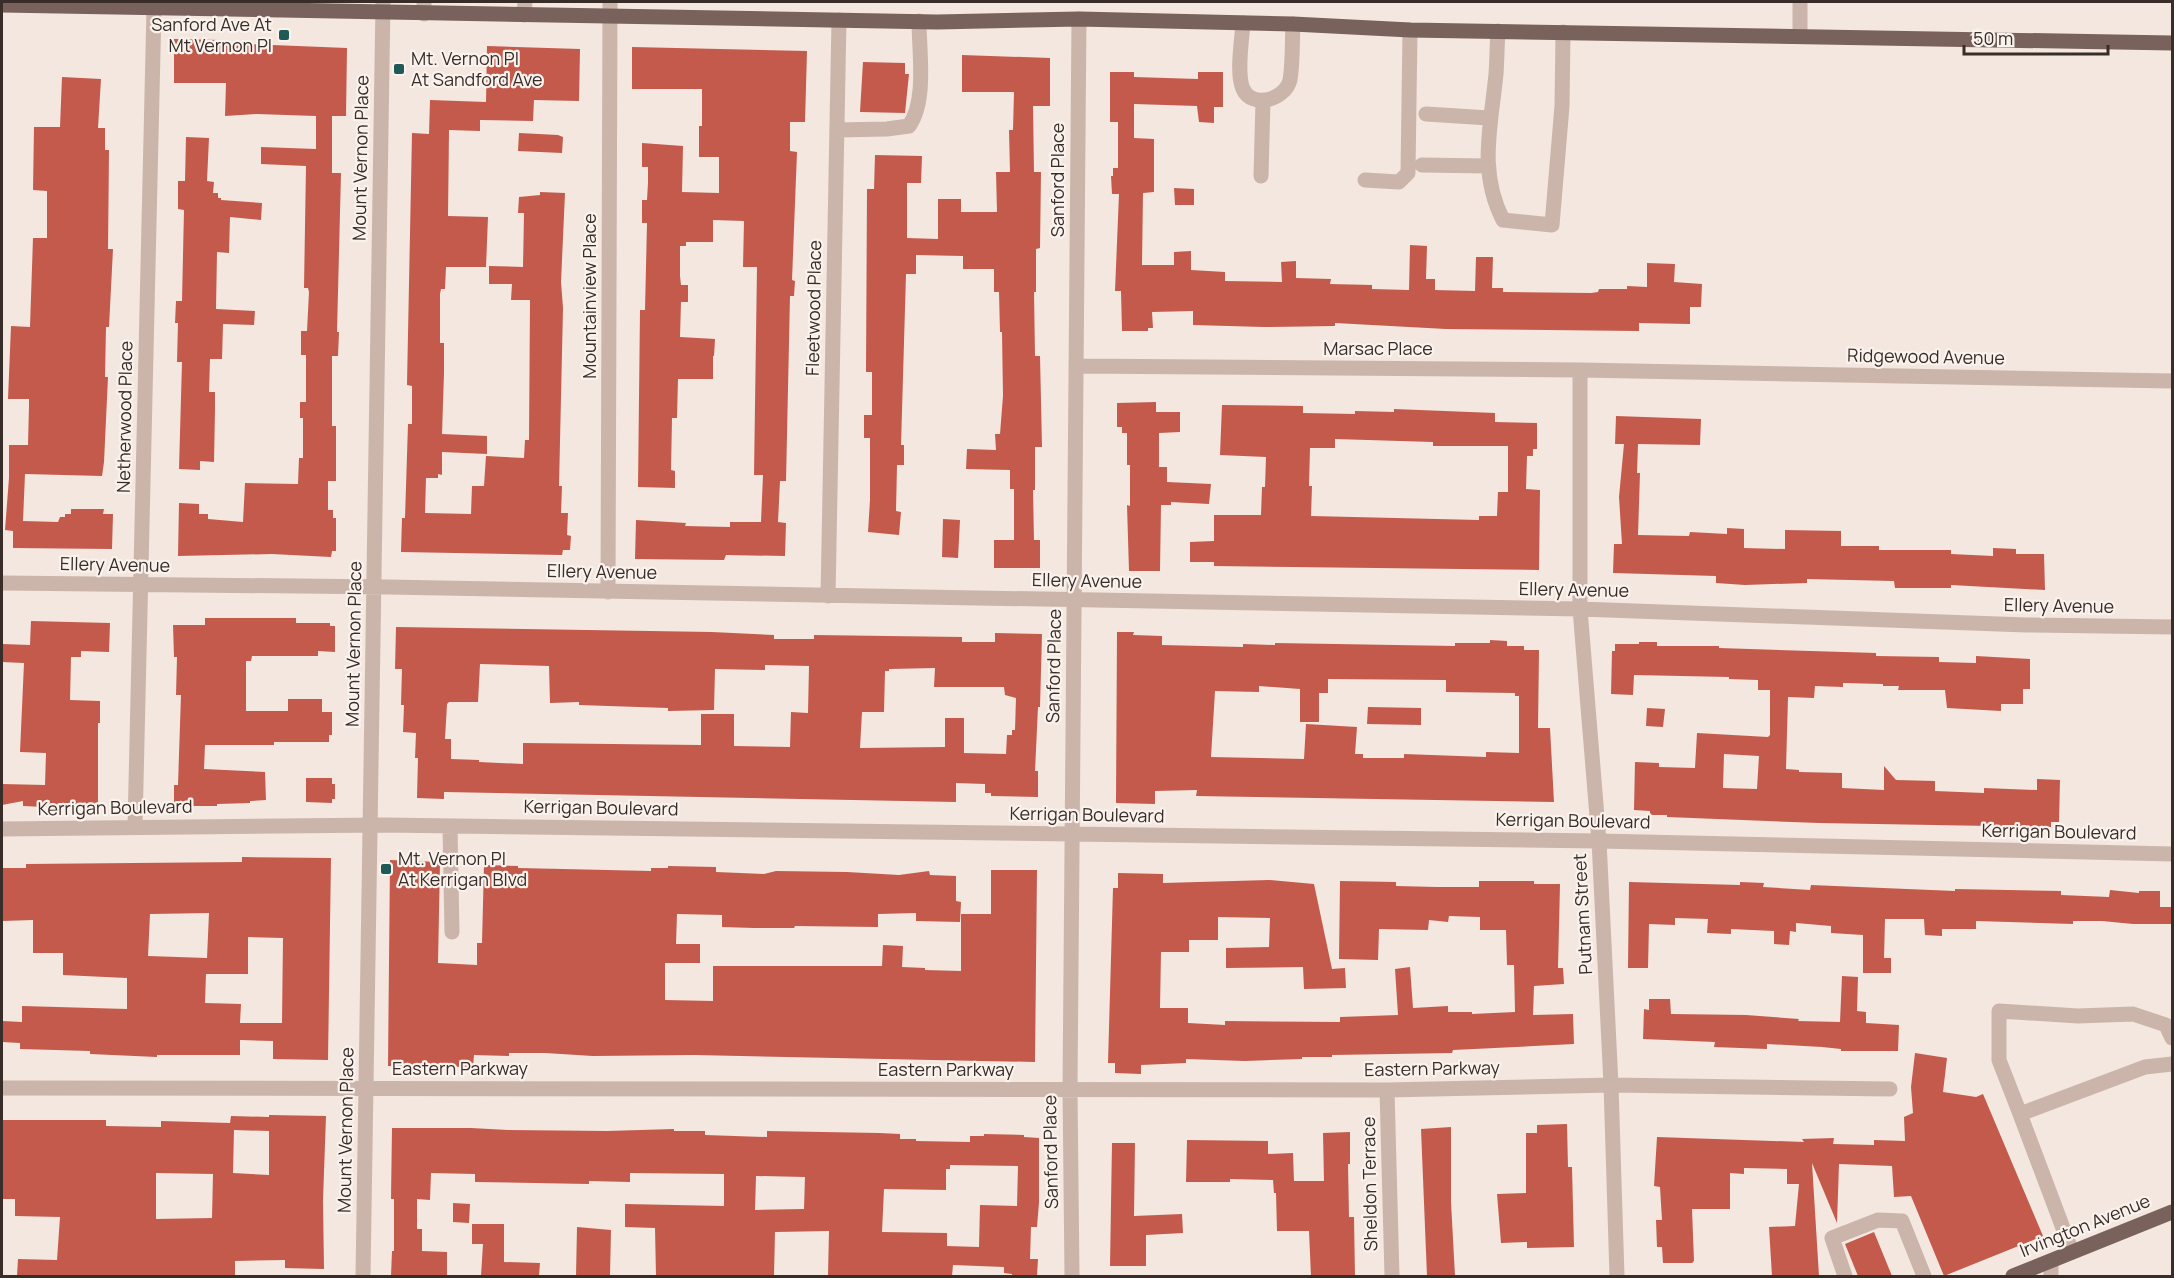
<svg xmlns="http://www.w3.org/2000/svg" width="2174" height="1278" viewBox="0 0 2174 1278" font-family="Manrope,sans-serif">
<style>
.building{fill:#c45a4c;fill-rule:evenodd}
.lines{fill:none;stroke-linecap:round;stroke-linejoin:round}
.minor{stroke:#cbb5ab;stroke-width:15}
.major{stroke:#7a625c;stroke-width:15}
.poi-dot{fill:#205a56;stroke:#faf2ec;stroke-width:2}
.labels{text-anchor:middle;stroke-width:4.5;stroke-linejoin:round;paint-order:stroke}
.poi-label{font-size:18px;fill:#392d2a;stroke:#faf2ec;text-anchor:start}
.street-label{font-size:18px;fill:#392d2a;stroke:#faf2ec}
</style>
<rect width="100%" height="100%" fill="#f3e7df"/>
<path class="building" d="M174,39L220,40V43L347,48L346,116H332V173H341L337,332H339L338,356H332V426H336V481H328V510H333V518H336V551H332L331,557L272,554L178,556L179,503L199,504V514H208V519L243,522L245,483L298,484L299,458H303V418H300V402H306V355H301V331H307L309,292L308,288H304L306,166L261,164V147L316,149V116L257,114L225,116L226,83H174Z
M487,46L580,49L579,101L534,100L533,121L480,120V131L449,130L448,216L488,217L486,267H446L445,289H441L440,294V343H444V373L442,434L487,436V454L442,452V475L438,474V478H426L425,513L471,514L472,486H484L486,456L524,458L525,440H529L530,300H511L512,284H489V266L523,267L524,213H518L519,197L540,195V192L565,193L561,282L563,308L559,486H562L561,513H568L567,535L571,536L570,550H563L562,555L401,552L402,518H405L408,424H412V386L407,385L412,133L429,134L430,100L486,102Z
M632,47L807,51L805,122H790V151L797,152L792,280L795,281L794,296H790L786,481H780L778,522L786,523L785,556L726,555L724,560L635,559L636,520L686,523L685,526L730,527V522H761L763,475H754L757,267H743L744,221L713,220V242H686V246H680V276L681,285H688V302H681L680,337L715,339L714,356H713V379H678L677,418H672L671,470L675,471V488L638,487L640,310H645L646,267L647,223H642V200H647L648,183V167H642V143L683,146L682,192L719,193V157H699V126H702V89H632Z
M962,55L1050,58V106H1033L1034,172H1041L1040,248L1036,249V292H1034L1035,356H1040L1042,447H1035V490H1033L1034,540H1040V568H994V540H1014V489H1010V470L966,469L967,449L996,450L995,434H1000L1003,396L1002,332H1000L999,292H994V269H963V256L916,255V274H906L901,445H904V465H897L896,511L901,512L899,535L868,532L870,500V438H864V415H872V372H866L867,189H874L875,155L922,156L921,183H907V238L938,239V199H961V212H997L996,172H1010L1009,130H1013L1014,92H962Z
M863,62L905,63V74H909L905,113L860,112Z
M1110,72H1134V77L1198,79V72H1223V107H1214V123L1199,122L1197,106L1134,104V138L1154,139V192L1143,193L1142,265H1174V252L1191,251V270L1225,272V281L1282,282L1281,262L1296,261V278L1331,279L1330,284L1372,285V289L1409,290L1410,245L1427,246L1426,279H1435V290L1475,291L1476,257H1493L1492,288H1503V292L1591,293L1598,292L1599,289H1627V286L1647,287V263L1675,264L1674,282L1702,284L1701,307H1690V324L1639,323V331L1446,329L1335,323V326L1264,327L1193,325V311L1152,312L1153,328H1148V331H1122L1121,291H1115L1119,194H1112L1111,176H1113V168H1118V122H1110Z
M62,77L101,79L98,128H105V150H109L108,249H113L109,327H106L105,377H108L104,462L102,476L25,474L23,521L58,522L60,517H65V514H71V509H104L103,514H113L112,549L13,548V531L5,530L9,478V445H28L29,406V399H8L11,326L30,327L33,238H47V191L33,190L34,127H60Z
M519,133L558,135L563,137L562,153L518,151Z
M186,137L209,138L207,181L214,182L213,193H218V198H221V200L262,203L261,220L230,217L229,253L217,252L216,309L255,311L254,325L223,324L222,359H210L209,392H215V409L214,462L200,461V470L179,469L182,362H177L178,323H175L176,301H182L184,210L178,209V181H185Z
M1174,188L1194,189V205H1175Z
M1156,402V412H1180V432L1159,433V467H1167V482L1211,484L1209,504L1171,502V505H1161L1160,571H1129L1127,505L1130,506V465H1127V433H1122V427H1117V403Z
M1222,405L1303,406V413L1355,414V411L1394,412V409L1495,413V422L1537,423V449H1533V456H1527L1526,489L1540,490L1539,570L1214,566V562H1190V542L1214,541V515H1261L1262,487H1265L1266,457L1220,455ZM1335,439L1433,442V446H1508V492H1498L1497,516H1479V520L1311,516L1312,486H1309L1310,448H1335Z
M1616,416L1701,419L1700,445L1638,444L1637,473H1640L1638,535L1689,536L1690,532L1727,534V528L1744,529V548L1785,549V530L1841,531V546H1879V550H1951V554L1993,556V548L2016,549V554H2044L2045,590L1951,585V588H1895L1894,581L1807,579V583L1745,585L1716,583V576L1613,573L1614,544H1622L1619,497L1624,444H1615Z
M943,519L960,520L958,558L942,557Z
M205,618H296V623H330V626H335V652L318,651V656H252L251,661H246V711H288V699H322V712H332V735H329V742H274V745H205L204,769L265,772L266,800L250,801V803L217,804V806H174V785H178L181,695H176L177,657H174L173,625H205Z
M31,621L110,623L109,652L81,651V657H71L70,700L100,701V723H98V806L45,807L23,806V801L2,805V784L45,785L46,753L20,752L24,663L2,662V644L30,645Z
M396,627L712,632L774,635V639H814V635L962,637V642H995V633L1042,634L1040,707H1038L1035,771H1038V797L991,796V793H985V784L956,783V802L444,792V799L417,798L418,758H415L416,733L403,732L404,705H401L402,669H395ZM480,664L549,666L550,703L579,702V705L668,708V711L714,710L715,669L765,670V665L809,666L808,713L791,712L790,747L734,746V714H701V745L523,743V764L479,762V760L451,759V739H445L447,704L449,702H478ZM935,668L934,687H1004L1005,695L1016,698L1015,730H1012V735H1007L1006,754L964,753V718H945V747L860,748L862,712H884L885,671H889V669Z
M1117,632H1134L1133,635L1162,636V645L1243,647V644L1275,645V643L1455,646V643H1490V640L1507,641V646H1524V650H1539L1538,728H1550L1554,802L1196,796L1197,790L1155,791V804L1116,803ZM1328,679L1446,680V692L1515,693V696H1519V753L1486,752V757L1404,754V758H1363V754H1355L1357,727L1306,724L1304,759L1211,757L1215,691L1259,692V686L1300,689V722H1319V693H1328Z
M1639,642H1657V646H1719V648L1876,653V656L1939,657V662L1976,663V656L2030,659V689H2023V704H2001V711L1947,708L1945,690H1898L1899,686H1883V684L1843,683V687L1815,686L1814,698L1788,697L1786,769L1799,770V772L1842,773V788L1884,790V766L1896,780L1935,781V791L1984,793V788L2037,790V779L2060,780L2059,822H2051V827L1819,823L1667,817V815H1650V811L1634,810L1635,762L1659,763V767L1695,768L1697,733L1768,737L1770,735V690H1758V680L1729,679V677L1634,675L1633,695L1611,694L1612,651H1615V644H1639ZM1724,754L1759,756L1757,789L1723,788Z
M1368,707L1421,708V725L1367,724Z
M1647,708L1665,709L1663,727L1646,726Z
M306,778H332V784H335V799H332V803L306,802Z
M242,857L331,858L328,1060L273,1059V1041L240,1040V1055H157V1057L90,1054V1051L20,1049V1043L2,1042V1021L22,1022V1006L127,1009V978L63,975V953H33V920L2,921L3,868H26V864L242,862ZM209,913L207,958L148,956L150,914ZM248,937L283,938L282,1023H240L241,1004L205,1003L206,974H248Z
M390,860L440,862L438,963L477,965V943H482L484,865L518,866V868L651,871V868H668V866L716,867V872L764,874L776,871L847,872L899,875L929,871L930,875L956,876V901L961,902L960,922L916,921V913L878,914V927L795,926L794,928H754L722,927V915L677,914L676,944H700V963H665V1000L713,1001V966H882L883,945L903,946L902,967L925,968V970L961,971V914H991V870H1037L1035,1062L694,1055L593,1056L545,1053H509V1056L474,1055L473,1067L388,1066Z
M1118,873L1163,874V883L1269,880L1314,884L1332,969L1345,968L1346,988L1304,989L1303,967L1226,968V948L1269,947L1270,918L1218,917V940H1189V952H1161L1160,1008H1188V1023L1225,1025V1021L1340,1022V1017L1398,1015L1395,969L1410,967L1413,1008L1448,1006V1012H1472V1014L1515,1012L1514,965H1507L1506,930H1480V917L1449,916L1448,922L1429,920L1428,930L1379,929L1378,960L1339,959L1340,881L1396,882V886L1437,887H1479V881H1534V884H1560L1558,968H1563L1564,984L1534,986L1533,1015L1573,1014L1574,1044L1453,1050L1452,1053L1332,1055V1057H1302V1059L1245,1061L1186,1059V1063L1141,1065V1074L1115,1073V1063H1108L1113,888H1118Z
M1629,882L1740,885V882L1764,883L1763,887L1810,890L1811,885L1955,891V889L2061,891V895L2109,897L2110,890L2139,893V891H2160V907H2172V924H2133L2102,921H2073V924L1976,921V929H1942V936L1925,935L1924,919H1885L1884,958H1891V973H1863V935L1831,933V926L1796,923V932L1790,931L1789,945L1774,944V931L1731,929V934L1707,933L1708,919L1675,918V925L1649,924L1648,968H1628Z
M1842,976L1858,977L1857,1011L1866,1012V1023L1899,1025L1898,1051H1841V1049L1822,1047L1767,1044V1049L1714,1047L1715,1042L1643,1039L1644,1009L1649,1010V999H1670L1671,1014L1746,1015L1799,1019L1798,1021L1840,1022Z
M1915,1053L1947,1058L1943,1092L1976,1097L1983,1094L2043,1236L1944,1276L1911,1196L1894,1197L1892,1166L1839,1164L1837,1223L1812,1163L1819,1276H1772L1769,1227L1795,1226L1799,1184H1787V1169L1744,1168V1174L1730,1173V1209H1692L1694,1261L1692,1263H1663L1662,1247H1657L1656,1220H1662L1660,1187L1654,1186L1657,1137L1804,1142L1802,1139L1834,1138L1833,1144L1874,1145V1140L1905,1141L1904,1117L1913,1113L1911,1087Z
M269,1115L326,1116L323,1200L324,1269L285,1268V1260L235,1261V1276H17L18,1259L57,1260L60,1217L15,1216V1199H2V1120H106V1126L161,1127V1121L230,1123L231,1116L269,1117ZM234,1130L269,1131V1175L233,1173ZM156,1173L213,1174L212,1218L156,1219Z
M1567,1124L1568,1167H1572L1574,1247L1527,1248V1242L1501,1243L1497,1194L1526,1193V1133H1537V1125Z
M1451,1127V1202L1455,1276H1427L1421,1129Z
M392,1128H471L508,1130L607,1131L674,1129V1131H705V1135L767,1137V1131L879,1133L900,1134V1139H916V1141L970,1142V1136H984V1134L1024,1135V1137L1039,1138V1202L1037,1227H1031L1030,1259H1038L1037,1276H1012V1274L1004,1273V1267L953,1265L952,1276H828L829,1231L775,1232L774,1276H656L655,1228L625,1227V1204L724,1206V1174L630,1173V1182L589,1181V1184L475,1182V1174L431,1173L430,1200L417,1199V1229H422V1251L447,1252V1276H391L392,1251H394V1199H391ZM950,1165L1018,1166L1017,1206L980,1205L979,1247L947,1246V1233L882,1232L884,1189L946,1190V1169H950ZM756,1176L805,1177L804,1209L755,1210Z
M1350,1132V1164H1348L1349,1217H1354L1355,1276H1311L1309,1231H1277L1276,1193H1274L1273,1180L1230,1179V1182H1186L1187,1140L1268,1141V1154L1293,1153L1294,1181H1324L1323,1133Z
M1112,1143H1135L1134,1216L1182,1214L1183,1233L1146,1235V1266H1110Z
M453,1203L470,1204L469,1223L453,1222Z
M472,1224H504V1262L540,1263L539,1276H481L483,1244H472Z
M577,1227L611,1230L610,1276H576Z
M1874,1232L1892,1276H1858L1845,1244Z"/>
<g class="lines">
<path class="minor" d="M1800,2V36
M424,14V2
M524,15L525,2
M1243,23C1242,39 1236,74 1243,89C1252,109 1285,100 1290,80C1293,62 1292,42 1293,24
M1498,31C1497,45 1497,60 1496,74C1491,126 1478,171 1503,220L1552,225L1562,106L1563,32
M1426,114L1489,118
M837,130L887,129L909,126C927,101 919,52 919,21
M1422,165L1488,166
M1261,176L1263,100
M1365,180L1399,182L1408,173L1410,30
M1076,366L1580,370L2172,381
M1580,370V609L1599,841L1611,1085L1617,1276
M2,583L388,587L1580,609L2026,625L2172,627
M608,592L610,2
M828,596L839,20
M450,826L452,932
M135,827L154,8
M2,829L384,825L1599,841L2172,854
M2,1088L1387,1090L1611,1085L1890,1089
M1387,1090L1392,1276
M2020,1114L1999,1060V1011L2078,1016L2133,1014L2166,1025L2172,1038
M2072,1252L2020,1114L2145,1067L2172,1064
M2051,1261V1276
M363,1276L383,2
M1072,1276L1070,1089L1079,19
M1845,1276L1832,1238L1878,1220L1902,1221L1924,1276"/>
<path class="major" d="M2,5L937,22L1079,19L1293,24L1410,30L2172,43
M2013,1276L2172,1212"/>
</g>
<g class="poi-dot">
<rect x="278" y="29" width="12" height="12" rx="3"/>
<rect x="393" y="63" width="12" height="12" rx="3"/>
<rect x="380" y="863" width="12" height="12" rx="3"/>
</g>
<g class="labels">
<g class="poi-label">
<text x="272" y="31" text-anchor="end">Sanford Ave At<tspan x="272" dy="21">Mt Vernon Pl</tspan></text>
<text x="411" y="65">Mt. Vernon Pl<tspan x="411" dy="21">At Sandford Ave</tspan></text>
<text x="398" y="865">Mt. Vernon Pl<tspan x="398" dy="21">At Kerrigan Blvd</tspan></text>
</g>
<g class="street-label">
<text transform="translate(361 158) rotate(-89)" y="6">Mount Vernon Place</text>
<text transform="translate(1058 180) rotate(-90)" y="6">Sanford Place</text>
<text transform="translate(590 296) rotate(-90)" y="6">Mountainview Place</text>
<text transform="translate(814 308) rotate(-89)" y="6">Fleetwood Place</text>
<text x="1378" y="355">Marsac Place</text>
<text transform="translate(1926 357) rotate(1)" y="6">Ridgewood Avenue</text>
<text transform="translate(125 417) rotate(-89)" y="6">Netherwood Place</text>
<text transform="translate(115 565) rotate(1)" y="6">Ellery Avenue</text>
<text transform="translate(602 572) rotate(1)" y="6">Ellery Avenue</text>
<text transform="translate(1087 581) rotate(1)" y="6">Ellery Avenue</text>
<text transform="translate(1574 590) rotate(1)" y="6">Ellery Avenue</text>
<text transform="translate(2059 606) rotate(1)" y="6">Ellery Avenue</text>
<text transform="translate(354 644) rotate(-89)" y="6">Mount Vernon Place</text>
<text transform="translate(1054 666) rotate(-89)" y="6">Sanford Place</text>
<text transform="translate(115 808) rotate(-1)" y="6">Kerrigan Boulevard</text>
<text transform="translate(601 808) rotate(1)" y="6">Kerrigan Boulevard</text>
<text transform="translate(1087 815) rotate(1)" y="6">Kerrigan Boulevard</text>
<text transform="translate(1573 821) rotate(1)" y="6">Kerrigan Boulevard</text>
<text transform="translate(2059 832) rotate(1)" y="6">Kerrigan Boulevard</text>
<text transform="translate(1583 914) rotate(-93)" y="6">Putnam Street</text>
<text x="460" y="1075">Eastern Parkway</text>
<text transform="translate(1432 1069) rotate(-1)" y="6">Eastern Parkway</text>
<text x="946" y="1076">Eastern Parkway</text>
<text transform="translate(346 1130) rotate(-89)" y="6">Mount Vernon Place</text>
<text transform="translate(1051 1152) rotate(-91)" y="6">Sanford Place</text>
<text transform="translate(1370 1184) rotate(-91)" y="6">Sheldon Terrace</text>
<text transform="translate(2085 1226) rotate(-22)" y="6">Irvington Avenue</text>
</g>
</g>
<rect width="2174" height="1278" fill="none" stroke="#392d2a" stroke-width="6"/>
<path d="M1964 45v9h144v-9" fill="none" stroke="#392d2a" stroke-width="3"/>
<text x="1973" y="45" font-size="18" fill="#392d2a" stroke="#faf2ec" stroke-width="4.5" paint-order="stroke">50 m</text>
</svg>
